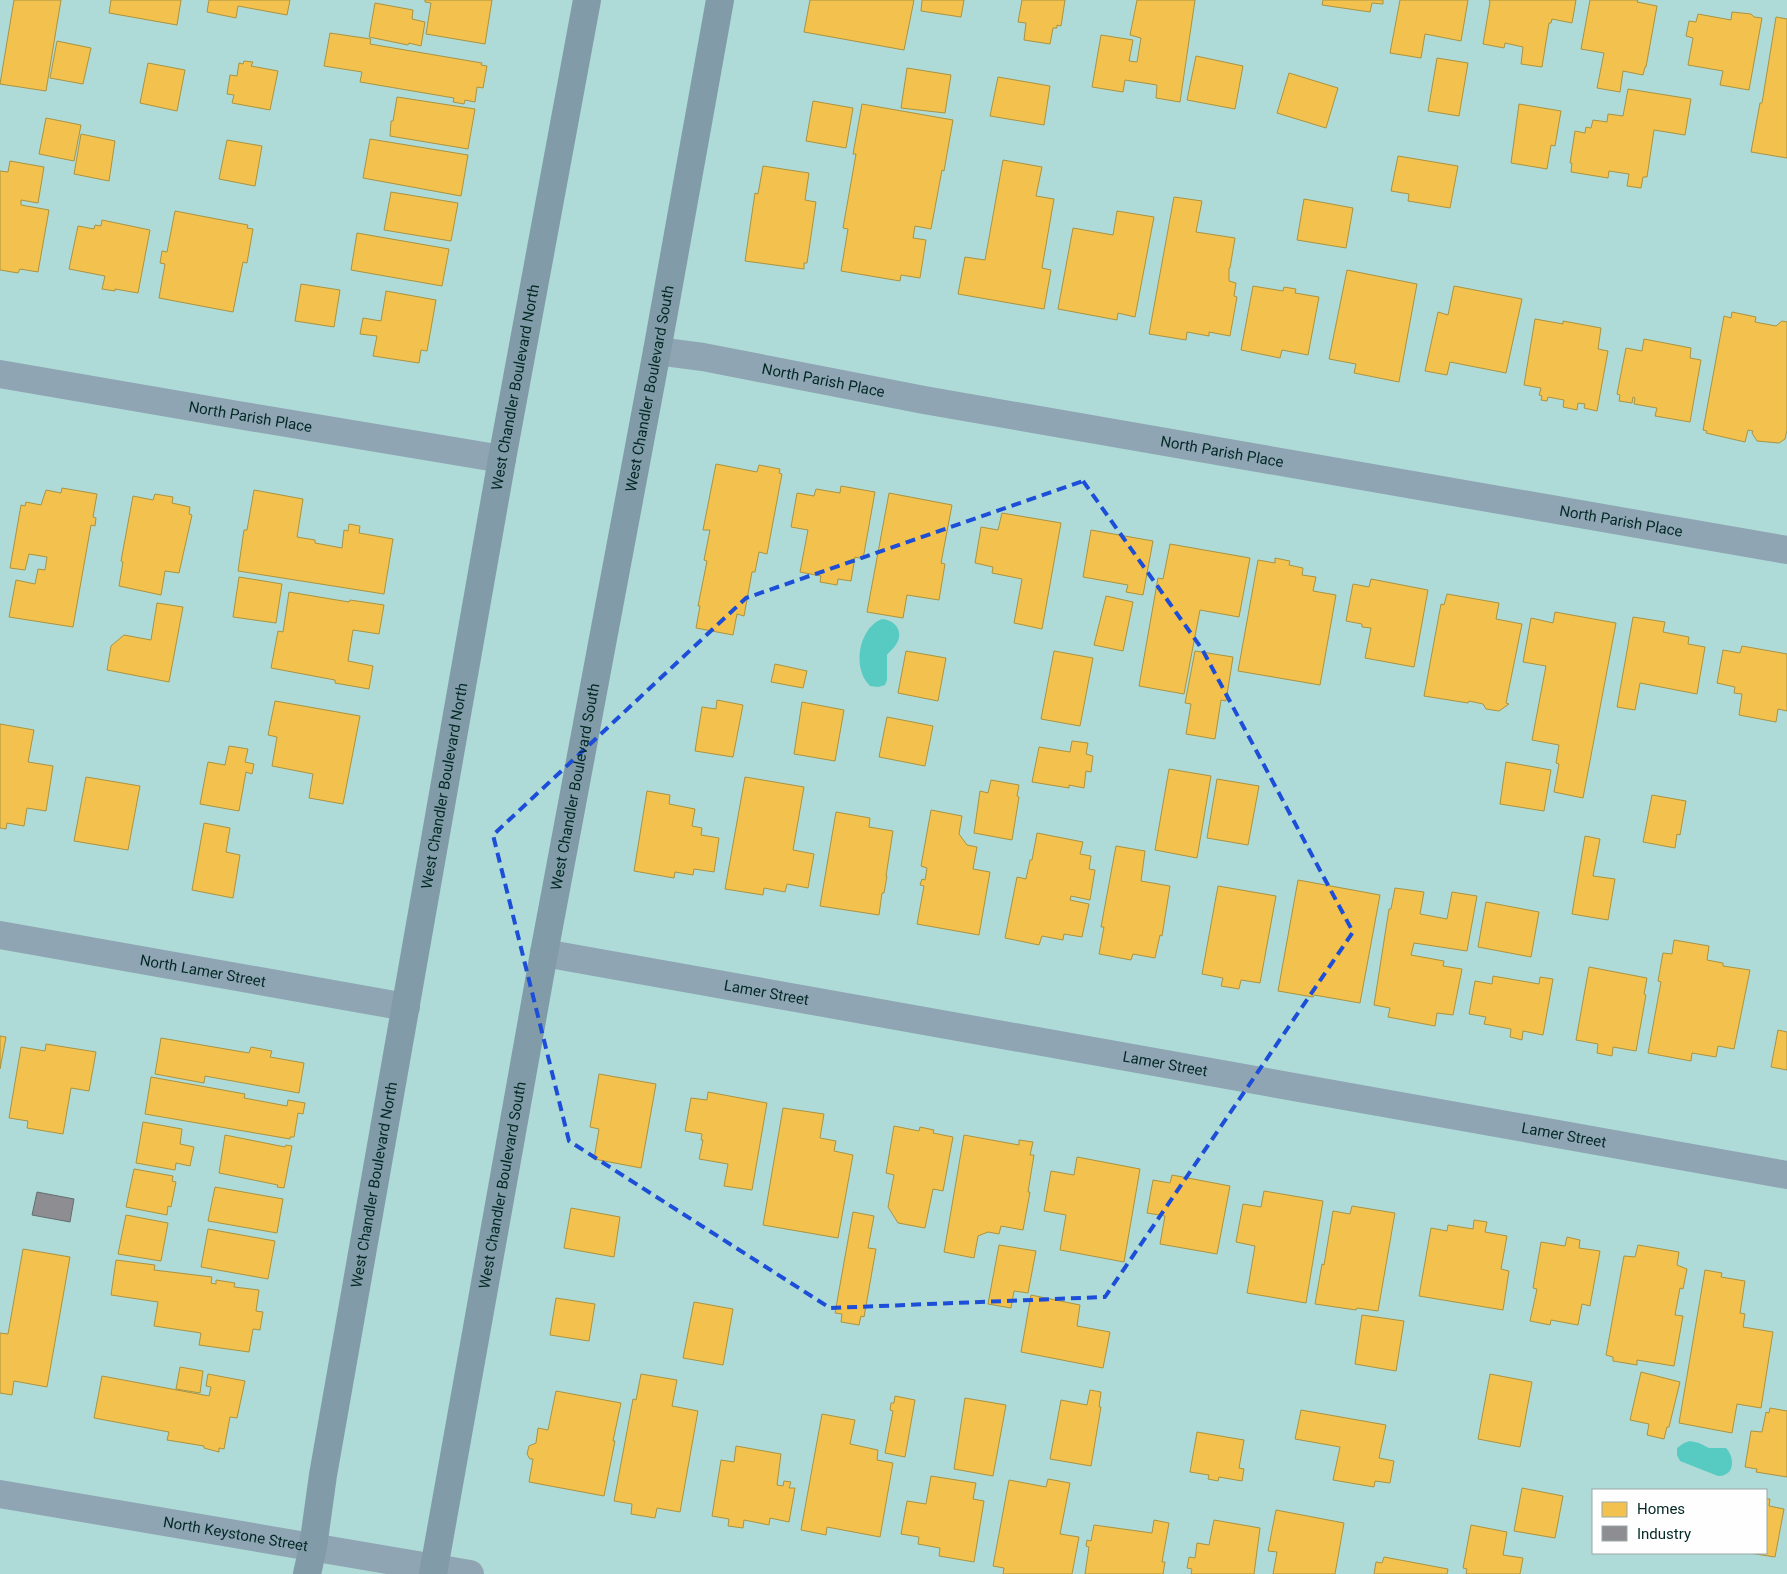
<svg xmlns="http://www.w3.org/2000/svg" width="1787" height="1574" viewBox="0 0 1787 1574" font-family="Roboto,sans-serif">
<style>
.water{fill:#57cbc1}
.homes{fill:#f2c14e;stroke:#aa9341}
.industry{fill:#8d8d92;stroke:#636f71}
.lines{fill:none;stroke-linecap:round;stroke-linejoin:round}
.minor{stroke:#8fa5b4;stroke-width:28}
.major{stroke:#819ca8;stroke-width:28}
.marked{fill:none;stroke:#1d4ed8;stroke-width:4;stroke-dasharray:10 6;stroke-linejoin:round}
.labels{text-anchor:middle;stroke-width:5;stroke-linejoin:round;paint-order:stroke}
.street-label{font-size:15px;fill:#022824;stroke:#fefefe}
</style>
<rect width="100%" height="100%" fill="#aedbd7"/>
<path class="water" d="M882,619C896,620 905,633 895,646C893,649 889,652 887,655V680L885,685L878,687L870,686C867,682 863,678 862,673C855,655 863,626 882,619Z
M1690,1441L1699,1443L1709,1448H1726C1736,1458 1734,1477 1718,1476L1680,1461L1677,1455V1448L1684,1443Z"/>
<path class="homes" d="M14,0H61L46,91L0,84Z
M111,0H181L177,25L109,13Z
M209,0H290L287,15L238,6L236,18L207,12Z
M425,0H492L485,44L426,34L431,3L425,2Z
M810,0H914L904,50L804,32Z
M922,0H964L961,17L921,11Z
M1022,0H1065L1061,26L1057,25V28H1053L1050,44L1024,40L1026,23L1018,22Z
M1137,0H1195L1180,102L1156,98L1157,85L1125,80L1123,92L1092,87L1101,35L1133,40L1129,61L1137,62L1141,38L1130,35Z
M1323,0H1383V4L1372,3L1370,12L1322,5Z
M1400,0H1468L1461,41L1425,34L1421,58L1390,53Z
M1489,0H1576L1572,23L1552,19L1551,23H1549L1542,67L1521,64L1523,47L1505,43L1504,48L1483,44L1490,2Z
M1590,0H1638L1637,2L1657,6L1646,67H1645L1643,75L1623,71L1620,92L1597,88L1604,53L1581,49Z
M375,3L413,10L412,19L425,22L421,46L409,43L408,45L369,37Z
M1732,12L1751,14L1754,17L1762,18L1749,90L1720,85L1723,71L1688,65L1693,38L1686,36L1689,21L1696,22L1698,14L1731,20Z
M1776,17L1787,19V158L1751,152L1760,103H1762Z
M330,33L371,39L370,44L482,63L481,65L487,66L483,88L477,87L475,102L465,100L464,104L453,102L454,98L360,82L362,72L324,66Z
M57,41L91,48L83,84L50,78Z
M1196,56L1243,66L1235,109L1187,100Z
M1437,58L1468,63L1459,116L1428,111Z
M244,61L253,62L251,66L278,71L270,110L232,103L234,95L227,94L230,75L237,76L239,63L243,64Z
M148,63L185,70L177,111L140,103Z
M907,68L951,75L945,113L901,108Z
M1289,73L1338,88L1326,128L1277,113Z
M998,77L1050,86L1044,125L990,116Z
M1628,89L1691,99L1685,135L1654,130L1647,177H1643L1641,188L1627,186L1629,174L1609,171L1608,178L1571,172L1572,163H1570L1575,131L1585,133L1586,127L1591,128L1593,120L1607,122L1608,114L1623,116Z
M397,97L475,109L468,149L390,136L391,121H393Z
M813,101L853,108L846,148L806,141Z
M862,104L953,120L944,171L942,170L931,229L915,226L913,238L926,240L920,278L901,275L900,281L841,271L848,229L843,228L856,154H853Z
M1519,104L1561,111L1555,146L1551,145L1547,169L1511,163Z
M46,118L81,125L74,161L39,154Z
M81,134L115,141L109,181L74,174Z
M370,139L468,155L461,196L363,178Z
M227,140L262,146L255,186L219,179Z
M1398,156L1458,166L1450,208L1408,201L1409,194L1391,191Z
M1003,160L1042,167L1036,196L1054,199L1042,268L1051,270L1044,309L958,294L965,257L985,260Z
M10,161L44,167L38,203L21,200V205L49,210L38,272L20,269L18,273L0,270V171L8,172Z
M763,166L809,173L805,200L816,202L807,263H804V269L745,261L755,193L758,194Z
M391,192L458,203L451,241L384,230Z
M1174,197L1202,201L1196,232L1235,238L1230,268H1229V281L1236,283L1234,296L1237,297L1230,336L1209,332V336L1187,332L1186,340L1149,334Z
M1304,199L1353,208L1346,248L1297,240Z
M175,211L248,225L247,228L253,229L247,263L243,262L233,312L159,298L165,264L160,263L162,251L167,252Z
M1117,211L1154,217L1135,317L1118,313L1117,320L1058,309L1073,228L1113,235Z
M102,220L150,230L138,293L115,289V291L102,289L105,276L69,269L78,226L94,229L95,225L101,226Z
M357,233L449,249L442,286L351,270Z
M1347,270L1417,284L1399,382L1354,373L1356,364L1329,359Z
M301,284L340,290L334,327L295,321Z
M1253,286L1283,291L1284,287L1296,289L1295,293L1319,297L1308,355L1282,350L1280,358L1241,350Z
M1454,286L1522,299L1506,373L1450,362L1447,375L1425,371L1438,312L1448,315Z
M386,291L436,300L427,351L421,350L419,363L373,356L377,336L360,334L363,318L381,321Z
M1732,312L1756,317L1755,322L1776,326L1782,321L1787,322V430L1785,439L1779,443L1757,441L1752,433L1753,431L1748,430L1745,442L1706,433L1707,431L1703,430L1724,316L1731,318Z
M1535,319L1563,324V321L1601,328L1598,349L1608,351L1597,411L1584,408L1585,404L1578,403L1577,410L1563,407L1564,400L1548,397L1547,401L1541,400L1542,396L1539,395L1541,388L1524,385Z
M1644,339L1691,348L1690,358L1701,360L1690,422L1655,416L1657,408L1634,404L1635,398L1633,397L1632,403L1619,401L1620,395L1617,394L1626,348L1642,351Z
M716,464L757,472L759,465L780,469L779,473L782,474L767,554L759,552L755,572H752L744,616L737,614L733,635L696,628L700,606H698L707,561L704,560L710,530H703Z
M841,486L875,492L863,559L855,557L851,581L838,579L837,585L820,582L821,576L800,572L808,530L791,527L797,493L814,496L816,489L840,493Z
M62,488L97,494L93,517L96,518L95,526L91,525L73,627L9,617L16,580L35,584L38,569L45,570L47,557L29,554L25,570L10,568L21,505L25,506L26,502L41,505L46,490L61,493Z
M254,490L303,499L297,537L315,540V543L342,548L344,530L348,531L349,524L360,526L359,533L393,539L384,594L238,571L244,530H247Z
M889,493L952,505L941,563L945,564L939,600L907,595L903,618L867,612Z
M155,494L173,497L172,503L190,507L189,514L192,515L179,573L165,571L161,595L119,586L123,562L121,561L133,496L153,500Z
M1002,513L1061,523L1042,629L1014,623L1022,579L992,573L993,567L975,563L981,527L998,530Z
M1091,530L1153,541L1143,595L1126,592L1128,585L1083,577Z
M1170,544L1250,558L1239,617L1200,610L1184,694L1139,686L1158,578L1163,579Z
M1275,558L1290,561L1289,565L1303,568L1302,575L1316,577L1313,591L1336,595L1320,685L1238,671L1258,560L1275,563Z
M239,577L282,584L276,623L233,617Z
M1371,579L1428,590L1414,667L1365,658L1371,628L1362,627V624L1346,621L1353,584L1369,587Z
M289,592L349,602L350,600L384,605L379,634L353,630L348,661L373,666L369,689L335,683V680L271,668L278,631L283,632Z
M1447,594L1499,603L1496,619L1522,624L1506,703L1509,704L1499,711L1486,709L1483,704L1469,701L1468,703L1424,696L1441,604L1444,605Z
M1106,596L1133,602L1123,651L1094,645Z
M157,603L183,607L169,682L107,670L111,646L124,635L151,640Z
M1555,612L1616,623L1583,798L1554,792L1559,764L1556,763L1559,745L1532,740L1546,666L1523,662L1531,618L1553,623Z
M1633,617L1665,622L1663,632L1689,637L1688,644L1705,647L1697,694L1640,683L1635,710L1617,707Z
M1742,646L1787,654V711L1778,709L1776,722L1739,715L1742,694L1734,693L1735,687L1717,683L1723,650L1740,653Z
M906,651L946,658L938,701L898,693Z
M1054,651L1093,658L1080,726L1041,719Z
M1195,651L1233,657L1226,701L1221,700L1215,739L1186,734L1191,704L1185,703Z
M775,664L807,671L803,688L771,682Z
M717,700L743,705L733,757L695,751L702,707L716,709Z
M275,701L360,716L343,804L309,798L313,774L272,766L277,737L268,735Z
M802,702L844,710L835,761L794,754Z
M887,717L933,726L925,766L879,757Z
M0,724L34,730L28,762L53,766L46,811L27,808L24,826L7,823L6,829L0,828Z
M1072,741L1088,743L1086,754L1093,756L1091,772L1086,771L1084,788L1069,785V788L1032,782L1039,747L1070,752Z
M229,746L248,749L245,762L254,764L252,774L246,772L239,811L200,804L208,762L225,765Z
M1506,762L1551,770L1544,811L1500,804Z
M1169,769L1211,776L1197,858L1155,850Z
M86,777L140,786L128,850L74,841Z
M745,777L804,787L793,850L814,854L808,888L787,884L785,892L764,888L763,895L725,889Z
M1217,779L1259,786L1248,845L1207,838Z
M991,780L1019,785L1017,796L1019,797L1012,840L974,833L980,791L988,793Z
M647,791L670,795L669,804L695,809L692,826L702,828L701,835L719,838L714,872L694,869L693,875L675,872L674,878L634,871Z
M1652,795L1686,801L1680,835L1677,834L1675,848L1643,842Z
M931,810L962,816L959,834L967,845L977,847L973,869L990,872L979,935L917,924L924,886L920,885L922,879L925,880L927,868L921,866Z
M836,812L870,818L869,827L893,831L886,876H887L884,893H882L879,915L820,906Z
M204,823L230,828L226,852L240,855L233,898L192,890Z
M1037,833L1083,842L1080,854L1091,856L1089,869L1095,870L1090,900L1071,896L1070,900L1089,904L1082,937L1064,934L1063,940L1042,936L1039,945L1005,938L1017,877L1026,879L1030,860H1032Z
M1585,836L1600,839L1593,876L1615,879L1608,920L1572,914Z
M1116,846L1145,851L1141,881L1170,886L1162,936L1160,935L1155,958L1133,954L1131,960L1099,954L1104,927H1101Z
M1298,880L1380,895L1360,1003L1314,995L1313,997L1278,991Z
M1218,886L1276,896L1260,983L1241,980L1239,989L1221,986L1223,978L1202,974Z
M1395,888L1424,892L1420,914L1447,919L1452,892L1477,896L1467,951L1414,943L1411,955L1444,961L1443,966L1462,969L1453,1015L1437,1013L1435,1026L1388,1017L1390,1008L1374,1005L1389,909H1391Z
M1486,902L1539,912L1531,957L1478,947Z
M1674,940L1709,946L1707,960L1723,963V966L1750,970L1734,1049L1718,1046L1716,1057L1692,1053L1691,1061L1648,1053L1661,982L1658,981L1663,953L1672,954Z
M1589,967L1647,978L1644,994L1646,995L1636,1051L1613,1047L1612,1056L1597,1053L1598,1044L1576,1040Z
M1493,976L1539,984L1540,977L1553,979L1543,1035L1523,1031L1522,1040L1510,1037L1511,1029L1484,1024L1486,1017L1469,1014L1475,981L1492,984Z
M1778,1030L1787,1032V1070L1771,1067Z
M0,1036L6,1037L0,1069Z
M161,1038L249,1053L251,1047L272,1051L270,1057L304,1063L299,1093L205,1076L204,1083L155,1074Z
M46,1044L96,1052L89,1091L71,1088L63,1134L27,1128L28,1121L9,1118L21,1047L45,1051Z
M599,1074L656,1084L641,1168L594,1159L599,1129L590,1127Z
M151,1077L245,1094L244,1098L287,1106L288,1100L305,1103L303,1114L298,1113L294,1137H290V1139L145,1114Z
M708,1092L767,1103L752,1190L724,1186L728,1164L699,1159L703,1140H701L702,1134L685,1131L691,1098L707,1100Z
M783,1108L824,1114L820,1138L836,1141L834,1151L853,1155L838,1238L763,1225Z
M143,1122L182,1129L180,1144L194,1147L190,1166L176,1163L175,1170L136,1163Z
M894,1126L919,1131L920,1127L934,1130L933,1133L953,1137L943,1191L933,1189L925,1228L898,1223L888,1207L894,1175L886,1173Z
M225,1135L285,1147L286,1145L292,1146L284,1188L277,1187L278,1185L219,1173Z
M964,1135L1019,1145V1140L1033,1142L1030,1155H1034L1028,1192H1030L1023,1230L1001,1226L999,1234L988,1232L978,1236L974,1258L944,1252Z
M1077,1157L1140,1169L1124,1262L1060,1250L1066,1215L1044,1211L1051,1171L1074,1175Z
M134,1169L173,1176L172,1181L176,1182L171,1207L168,1206L167,1215L126,1207Z
M1172,1175L1230,1186L1217,1254L1160,1244L1165,1216L1147,1213L1153,1180L1170,1183Z
M215,1187L283,1199L277,1233L208,1221Z
M1264,1191L1323,1201L1306,1303L1247,1293L1255,1246L1236,1242L1243,1204L1261,1207Z
M1352,1206L1395,1213L1378,1311L1357,1308L1356,1310L1315,1304L1322,1264L1324,1265L1333,1211L1350,1214Z
M571,1208L620,1217L614,1257L564,1248Z
M853,1212L874,1216L868,1248L876,1249L864,1317L861,1316L859,1325L841,1322L842,1314L835,1313Z
M126,1215L168,1223L161,1261L118,1254Z
M1474,1220L1487,1222L1485,1232L1507,1236L1501,1269L1509,1271L1503,1310L1419,1296L1431,1228L1447,1231L1448,1225L1473,1229Z
M208,1229L275,1241L268,1279L201,1267Z
M1567,1237L1580,1240L1579,1248L1600,1251L1590,1306L1582,1304L1578,1325L1551,1320L1550,1325L1530,1321L1537,1289L1533,1288L1541,1242L1565,1246Z
M999,1245L1036,1251L1028,1293L1014,1291L1011,1308L988,1304Z
M1638,1245L1679,1252L1677,1265L1687,1269L1683,1289L1680,1288L1675,1315L1683,1316L1674,1366L1637,1360V1365L1613,1361V1357L1606,1355L1624,1256L1635,1257Z
M23,1249L70,1257L47,1387L14,1381L12,1395L0,1393V1333L8,1334Z
M116,1260L155,1265L154,1270L212,1277L211,1283L216,1284V1280L235,1283L234,1287L259,1290L256,1311L263,1312L260,1330L253,1329L249,1352L199,1345L201,1333L154,1326L158,1302L111,1295Z
M1705,1270L1722,1273L1721,1277L1745,1281L1740,1313L1745,1314L1743,1327L1773,1332L1761,1408L1737,1404L1732,1433L1679,1423Z
M1031,1295L1080,1305L1077,1326L1110,1332L1103,1368L1021,1352Z
M556,1298L595,1304L589,1341L550,1335Z
M694,1302L733,1309L723,1365L683,1358Z
M1362,1315L1404,1321L1396,1371L1355,1364Z
M180,1367L203,1371L200,1393L176,1389Z
M1641,1372L1680,1382L1669,1427H1667L1664,1439L1647,1435L1649,1424L1630,1420Z
M208,1374L245,1381L237,1418L230,1417L224,1449L219,1448V1452L204,1448V1446L167,1440L169,1432L94,1418L102,1376L209,1396L211,1387L206,1386Z
M641,1374L677,1380L672,1406L698,1411L680,1512L657,1508L655,1518L631,1514L632,1504L614,1501L633,1399L636,1400Z
M1490,1374L1532,1382L1520,1447L1478,1439Z
M1090,1390L1101,1392L1099,1407H1101L1091,1466L1050,1459L1061,1400L1087,1405Z
M556,1391L621,1403L613,1441H615L604,1496L529,1482L533,1459H530L527,1454L529,1446L536,1443L538,1428L548,1430Z
M895,1396L915,1400L905,1457L885,1453L893,1411L890,1410L891,1403H894Z
M965,1398L1006,1405L993,1476L954,1469Z
M1770,1408L1787,1411V1477L1756,1472L1757,1469L1745,1467L1751,1431L1762,1432L1766,1412L1769,1413Z
M1301,1410L1386,1425L1379,1458L1394,1461L1390,1483L1375,1481L1374,1487L1333,1480L1340,1447L1295,1439Z
M822,1414L855,1420L850,1444L878,1450L877,1460L893,1463L880,1537L827,1527L826,1535L801,1530Z
M1197,1432L1244,1440L1239,1468L1244,1469L1242,1481L1219,1477L1218,1481L1208,1479L1209,1475L1190,1472Z
M736,1446L781,1454L777,1485L783,1486L784,1481L791,1482L789,1488H795L789,1522L770,1518L769,1525L744,1520L743,1528L728,1526L729,1519L712,1516L721,1460L734,1462Z
M931,1476L976,1483L973,1499L984,1501L974,1562L939,1556L940,1548L918,1544L919,1537L901,1534L907,1501L926,1504Z
M1048,1479L1070,1483L1060,1534L1079,1537L1072,1574H1003L1004,1568L993,1566L1009,1480L1046,1487Z
M1522,1488L1563,1496L1555,1538L1514,1531Z
M1766,1499H1770L1769,1506L1784,1509L1775,1557L1749,1553H1766Z
M1276,1510L1344,1523L1335,1574H1273L1277,1552L1268,1551Z
M1154,1520L1169,1523L1162,1562H1165L1163,1574H1085L1089,1547L1086,1546L1087,1540L1091,1541L1094,1525L1152,1533Z
M1214,1520L1260,1528L1254,1574H1191L1192,1569L1187,1568L1189,1557L1195,1558L1197,1543L1209,1545Z
M1471,1525L1507,1532L1503,1555L1523,1558L1520,1574H1466L1467,1569L1463,1568Z
M1384,1557L1448,1569L1447,1574H1374L1376,1562L1382,1563Z"/>
<path class="industry" d="M37,1192L74,1199L70,1222L32,1215Z"/>
<g class="lines">
<g class="minor">
<path id="s1" d="M657,351L703,357L924,400L1787,550"/>
<path id="s2" d="M0,374L238,415L502,459"/>
<path id="s3" d="M0,935L406,1007"/>
<path id="s4" d="M544,953L1787,1175"/>
<path id="s5" d="M0,1494L470,1574"/>
</g>
<g class="major">
<path id="s6" d="M307,1574L313,1547L323,1475L502,459L587,0"/>
<path id="s7" d="M433,1574L544,953L657,351L720,0"/>
</g>
</g>
<path class="marked" d="M1083,481L1202,649L1353,932L1105,1297L830,1308L569,1141L493,835L746,598Z"/>
<g class="labels">
<g class="street-label">
<text dy="5" stroke="none"><textPath href="#s1" startOffset="169">North Parish Place</textPath></text>
<text dy="5" stroke="none"><textPath href="#s6" startOffset="1205">West Chandler Boulevard North</textPath></text>
<text dy="5" stroke="none"><textPath href="#s7" startOffset="1205">West Chandler Boulevard South</textPath></text>
<text dy="5" stroke="none"><textPath href="#s2" startOffset="254">North Parish Place</textPath></text>
<text dy="5" stroke="none"><textPath href="#s1" startOffset="574">North Parish Place</textPath></text>
<text dy="5" stroke="none"><textPath href="#s1" startOffset="979">North Parish Place</textPath></text>
<text dy="5" stroke="none"><textPath href="#s6" startOffset="800">West Chandler Boulevard North</textPath></text>
<text dy="5" stroke="none"><textPath href="#s7" startOffset="800">West Chandler Boulevard South</textPath></text>
<text dy="5" stroke="none"><textPath href="#s3" startOffset="206">North Lamer Street</textPath></text>
<text dy="5" stroke="none"><textPath href="#s4" startOffset="226">Lamer Street</textPath></text>
<text dy="5" stroke="none"><textPath href="#s4" startOffset="631">Lamer Street</textPath></text>
<text dy="5" stroke="none"><textPath href="#s4" startOffset="1036">Lamer Street</textPath></text>
<text dy="5" stroke="none"><textPath href="#s6" startOffset="395">West Chandler Boulevard North</textPath></text>
<text dy="5" stroke="none"><textPath href="#s7" startOffset="395">West Chandler Boulevard South</textPath></text>
<text dy="5" stroke="none"><textPath href="#s5" startOffset="239">North Keystone Street</textPath></text>
</g>
</g>
<rect x="1592" y="1489" width="175" height="65" fill="#fefefe" stroke="#99a8a7"/>
<rect x="1602" y="1502" width="25" height="15" fill="#f2c14e" stroke="#99a8a7"/>
<text x="1637" y="1514" font-size="15" fill="#022824">Homes</text>
<rect x="1602" y="1526" width="25" height="15" fill="#8d8d92" stroke="#99a8a7"/>
<text x="1637" y="1539" font-size="15" fill="#022824">Industry</text>
</svg>
